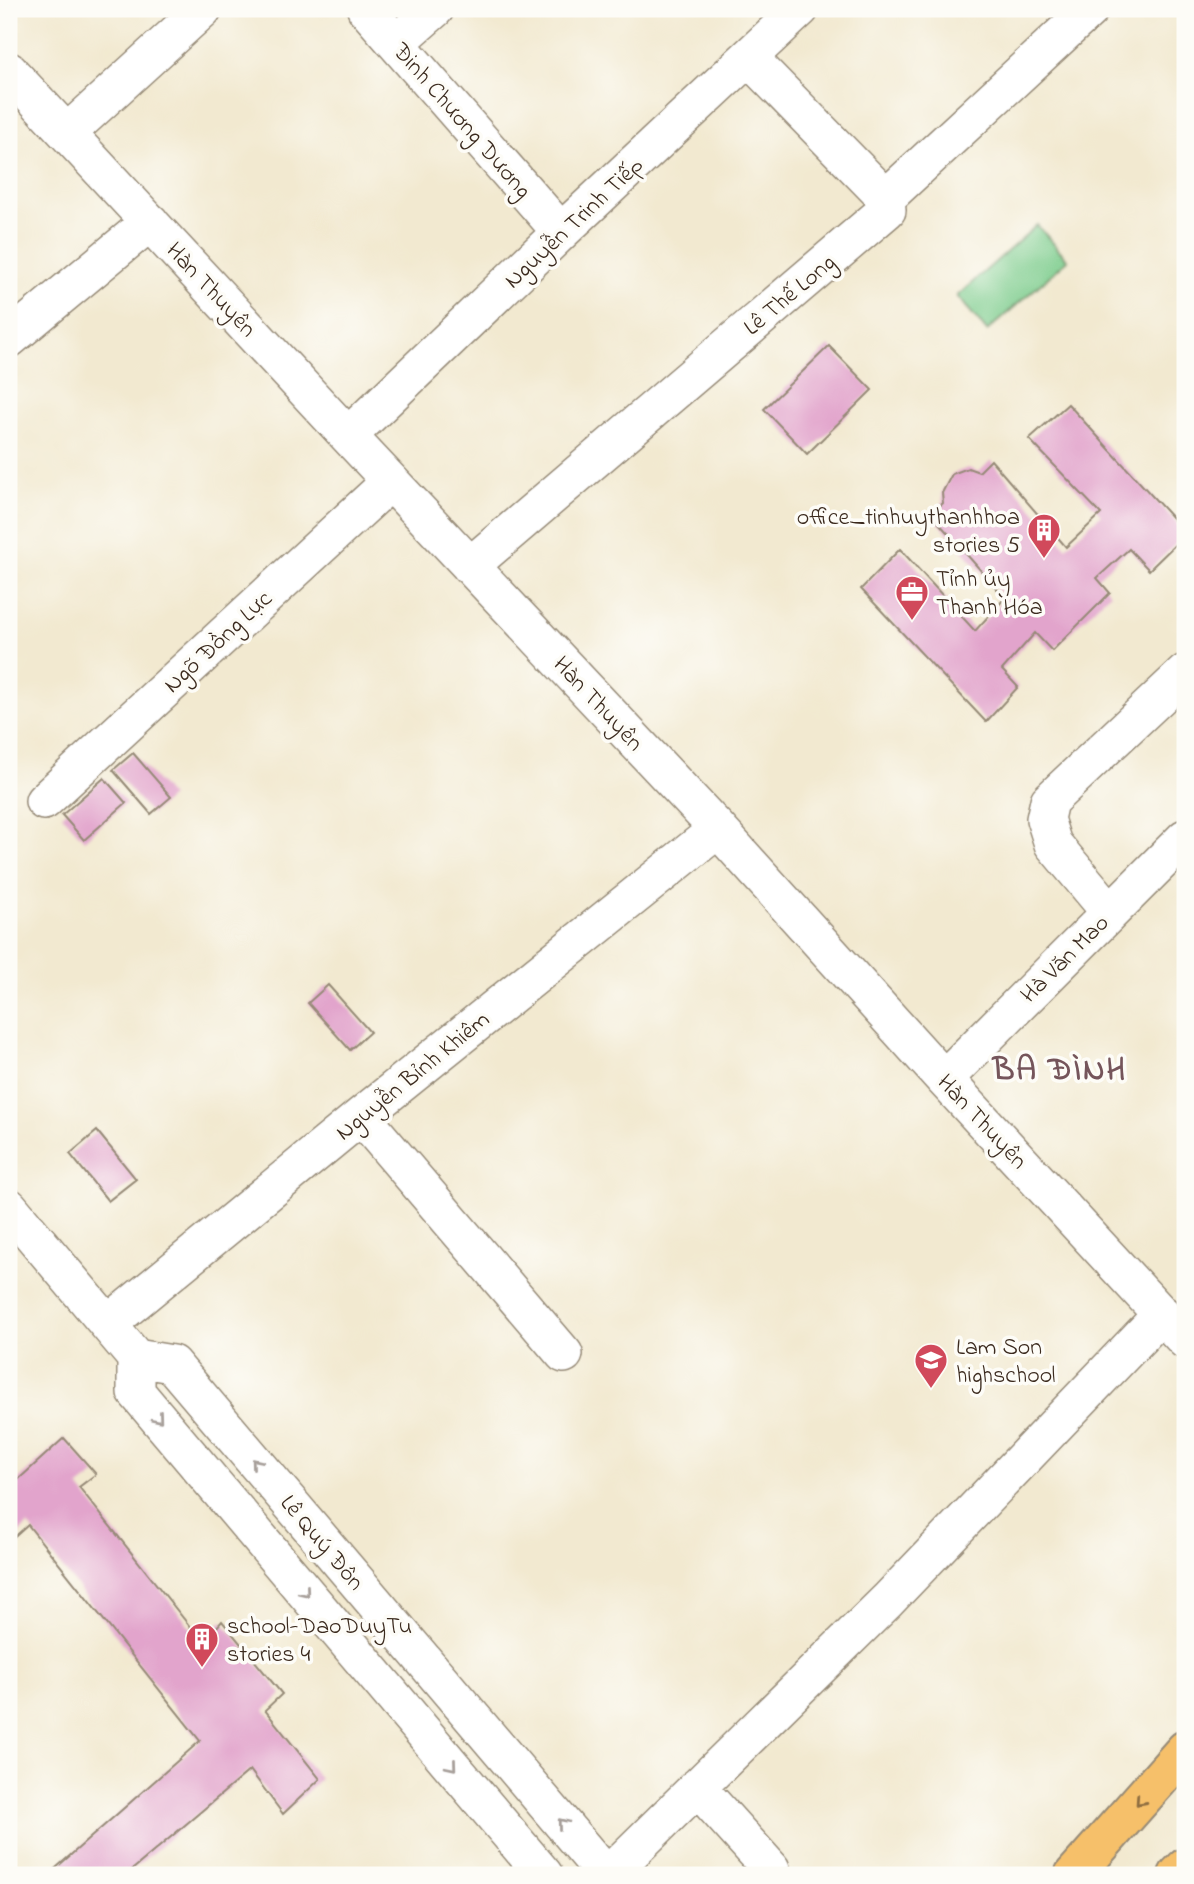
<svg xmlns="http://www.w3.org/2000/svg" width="1194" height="1884" viewBox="0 0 1194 1884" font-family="'Indie Flower',sans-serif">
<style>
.green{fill:#7bcc8c;stroke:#5b7b55;stroke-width:2}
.building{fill:#e2a4cc}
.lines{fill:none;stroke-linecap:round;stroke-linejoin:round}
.minor-casing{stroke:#968a77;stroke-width:40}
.highway-casing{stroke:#968a77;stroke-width:42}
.minor{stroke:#fff;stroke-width:37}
.highway{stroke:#f6c06b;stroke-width:38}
.oneway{stroke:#a79f9a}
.oneway2{stroke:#8f6e41}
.labels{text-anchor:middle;stroke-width:7;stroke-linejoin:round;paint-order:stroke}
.street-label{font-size:24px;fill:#3b2a1e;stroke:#fdfcf7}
.poi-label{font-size:24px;fill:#3b2a1e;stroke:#fdfcf7;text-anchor:start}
.district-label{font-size:32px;font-weight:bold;letter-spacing:2px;fill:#75555b;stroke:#fdfcf7}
</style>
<rect width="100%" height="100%" fill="#fdfcf7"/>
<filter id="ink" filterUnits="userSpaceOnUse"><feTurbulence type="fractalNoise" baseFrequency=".0143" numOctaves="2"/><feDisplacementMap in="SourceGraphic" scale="14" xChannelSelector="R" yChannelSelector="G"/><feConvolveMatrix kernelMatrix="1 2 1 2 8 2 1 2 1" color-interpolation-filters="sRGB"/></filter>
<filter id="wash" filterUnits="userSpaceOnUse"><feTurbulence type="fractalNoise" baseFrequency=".00686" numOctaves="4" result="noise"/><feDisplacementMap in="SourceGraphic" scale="28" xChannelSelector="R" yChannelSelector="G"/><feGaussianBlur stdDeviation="1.57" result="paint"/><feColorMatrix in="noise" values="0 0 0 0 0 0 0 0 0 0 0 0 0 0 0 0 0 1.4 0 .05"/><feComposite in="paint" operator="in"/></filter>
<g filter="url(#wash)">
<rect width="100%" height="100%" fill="#f2e9d0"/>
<path class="green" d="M1037,225L1068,260L987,331L957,296Z"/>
<g id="blocks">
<path class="building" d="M829,346L872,390L807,454L764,409Z
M1068,404L1185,532V535L1149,570L1129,549L1097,578L1110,593L1052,651L1035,633L1002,670L1018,687L986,722L861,589L900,549L975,631L1005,598L931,514L943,503L942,493L952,474L968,468L979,472L991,460L1066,547L1101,514L1029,439Z
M133,753L171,797L151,814L113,770Z
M104,778L126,803L84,840L62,815Z
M328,985L370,1032L350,1050L308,1003Z
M97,1131L136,1179L108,1201L70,1154Z
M64,1438L96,1474L79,1487L203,1643L222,1621L282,1694L265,1710L320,1779L283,1814L250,1770L126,1875H48L200,1741L28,1525L9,1542V1488Z"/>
</g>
</g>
<g filter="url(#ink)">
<use href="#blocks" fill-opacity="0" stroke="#968a77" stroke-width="2"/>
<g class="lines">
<defs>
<path id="minor" d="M366,9L561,232
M396,43L435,9
M749,58L886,198
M9,71L348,436L718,829L944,1079L1185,1340
M67,133L203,9
M9,339L150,222
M348,436L561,232L800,9
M470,566L887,210L886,198L1090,9
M44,801L390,482
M1110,912L1053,844L1045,819L1049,801L1185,673
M944,1079L1185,838
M361,1116L564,1354
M9,1207L136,1358V1392L544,1875
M108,1324L361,1116L718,829
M136,1358L172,1364L606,1875
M697,1787L771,1869L764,1875
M608,1875L888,1600L1162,1314"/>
<path id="highway" d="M1074,1875L1185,1750
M1178,1875L1185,1868"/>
</defs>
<use href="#minor" class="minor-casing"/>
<use href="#highway" class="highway-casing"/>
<use href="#minor" class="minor"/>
<use href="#highway" class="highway"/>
</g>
<defs><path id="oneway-chevron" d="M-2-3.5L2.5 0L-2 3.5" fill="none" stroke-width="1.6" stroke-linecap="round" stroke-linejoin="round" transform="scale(1.75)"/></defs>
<g class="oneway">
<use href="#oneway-chevron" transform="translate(158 1418) rotate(50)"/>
<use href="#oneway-chevron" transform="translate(256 1463) rotate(-130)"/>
<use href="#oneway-chevron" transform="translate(305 1592) rotate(50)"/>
<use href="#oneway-chevron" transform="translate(452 1766) rotate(50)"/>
<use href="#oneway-chevron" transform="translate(562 1823) rotate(-130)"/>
</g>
<use class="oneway2" href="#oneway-chevron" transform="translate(1140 1801) rotate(132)"/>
</g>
<defs>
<symbol id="building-pin" viewBox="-11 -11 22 30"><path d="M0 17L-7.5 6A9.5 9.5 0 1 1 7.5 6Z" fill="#d1495b" stroke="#fdfcf7"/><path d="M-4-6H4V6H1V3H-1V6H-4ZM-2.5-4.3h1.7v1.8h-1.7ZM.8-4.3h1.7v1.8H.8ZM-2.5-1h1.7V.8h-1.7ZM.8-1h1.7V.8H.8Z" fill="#fff"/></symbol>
<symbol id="office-pin" viewBox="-11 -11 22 30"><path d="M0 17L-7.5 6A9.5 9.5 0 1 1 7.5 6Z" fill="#d1495b" stroke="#fdfcf7"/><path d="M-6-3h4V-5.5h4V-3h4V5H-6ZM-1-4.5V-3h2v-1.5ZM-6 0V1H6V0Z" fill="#fff"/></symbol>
<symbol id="school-pin" viewBox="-11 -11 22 30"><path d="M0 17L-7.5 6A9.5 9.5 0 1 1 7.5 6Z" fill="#d1495b" stroke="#fdfcf7"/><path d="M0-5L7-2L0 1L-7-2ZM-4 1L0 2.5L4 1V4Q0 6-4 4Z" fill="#fff"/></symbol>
</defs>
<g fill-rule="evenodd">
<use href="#building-pin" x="1025" y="511" width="38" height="52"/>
<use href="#office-pin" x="893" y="573" width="38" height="52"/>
<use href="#school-pin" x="912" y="1341" width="38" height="52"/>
<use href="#building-pin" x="183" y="1620" width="38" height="52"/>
</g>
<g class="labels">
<g class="street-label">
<text transform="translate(463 120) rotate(49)" y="8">Đinh Chương Dương</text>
<text transform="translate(573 222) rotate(-43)" y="8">Nguyễn Trinh Tiếp</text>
<text transform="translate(212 289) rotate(47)" y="8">Hàn Thuyên</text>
<text transform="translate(789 294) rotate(-40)" y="8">Lê Thế Long</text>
<text transform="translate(217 641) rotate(-43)" y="8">Ngõ Đồng Lực</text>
<text transform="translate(599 703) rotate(47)" y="8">Hàn Thuyên</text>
<text transform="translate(1064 958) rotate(-45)" y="8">Hà Văn Mao</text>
<text transform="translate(412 1075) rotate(-39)" y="8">Nguyễn Bỉnh Khiêm</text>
<text transform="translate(983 1121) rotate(47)" y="8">Hàn Thuyên</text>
<text transform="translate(323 1542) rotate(50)" y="8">Lê Quý Đôn</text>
</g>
<g class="poi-label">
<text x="1020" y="524" text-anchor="end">office_tinhuythanhhoa<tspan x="1020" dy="28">stories 5</tspan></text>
<text x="936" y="586">Tỉnh ủy<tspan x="936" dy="28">Thanh Hóa</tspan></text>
<text x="956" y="1354">Lam Son<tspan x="956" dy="28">highschool</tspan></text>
<text x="227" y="1633">school-DaoDuyTu<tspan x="227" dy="28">stories 4</tspan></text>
</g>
<g class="district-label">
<text x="1060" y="1079">BA ĐÌNH</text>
</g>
</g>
<rect width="1194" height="1884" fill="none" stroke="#fdfcf7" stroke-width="35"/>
</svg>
